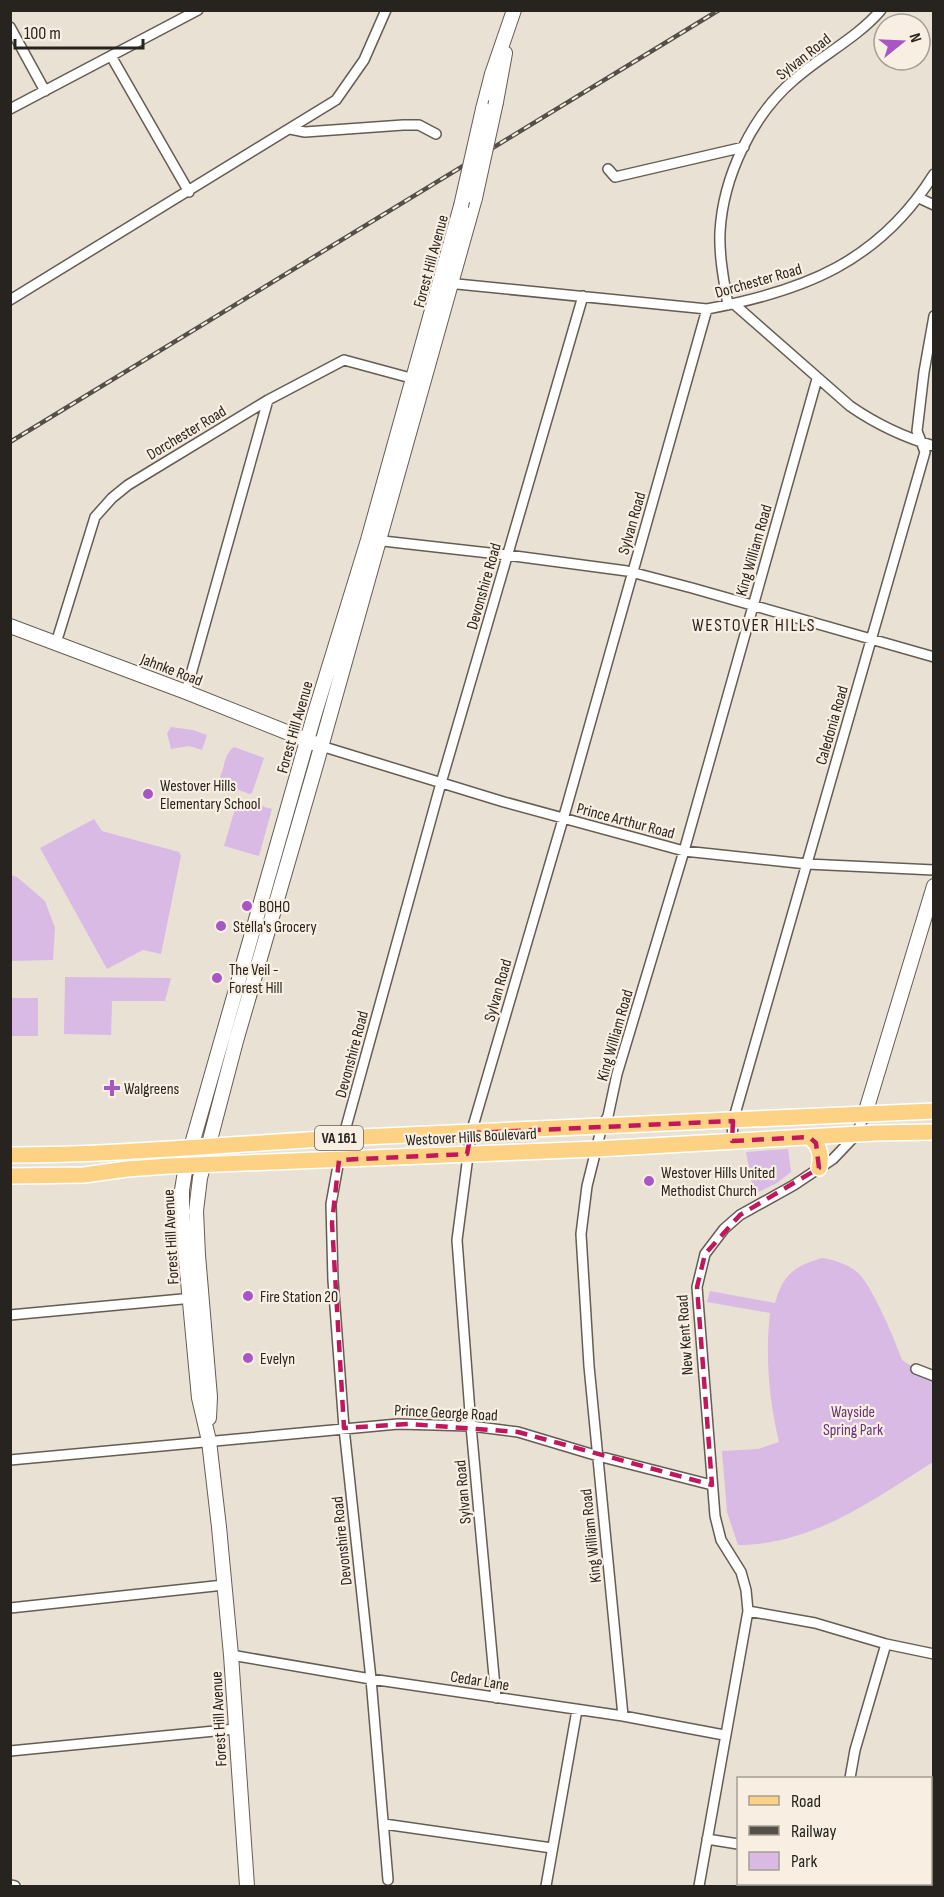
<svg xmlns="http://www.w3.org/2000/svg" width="944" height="1897" viewBox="0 0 944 1897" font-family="'Sofia Sans Condensed',sans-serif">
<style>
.green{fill:#d8bae5}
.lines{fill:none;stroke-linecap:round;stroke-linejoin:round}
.street-casing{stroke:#655d52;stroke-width:12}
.secondary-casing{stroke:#655d52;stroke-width:16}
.primary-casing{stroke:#fff;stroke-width:18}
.street{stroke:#fff;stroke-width:9}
.secondary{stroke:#fff;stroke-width:14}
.primary{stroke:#fed285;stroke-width:15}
.rail-casing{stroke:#545049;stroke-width:4.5}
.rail{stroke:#f8efe2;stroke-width:2;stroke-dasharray:7;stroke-linecap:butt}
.secondary-bridge-casing{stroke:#655d52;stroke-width:16;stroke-linecap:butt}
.secondary-bridge{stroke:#fff;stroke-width:14}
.marked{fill:none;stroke:#c2185b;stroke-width:4.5;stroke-dasharray:12 8;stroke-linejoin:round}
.poi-dot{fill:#a855c5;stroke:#f8efe2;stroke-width:2}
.labels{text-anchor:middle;stroke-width:4.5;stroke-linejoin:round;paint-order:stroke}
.shield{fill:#f8efe2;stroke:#66615a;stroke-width:1.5}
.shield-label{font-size:15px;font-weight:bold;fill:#27241f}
.street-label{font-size:16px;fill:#27241f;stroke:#f8efe2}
.poi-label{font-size:16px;fill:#27241f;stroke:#f8efe2;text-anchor:start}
.park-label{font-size:16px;fill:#68317c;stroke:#f8efe2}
.neighbourhood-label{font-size:18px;letter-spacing:1.5px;fill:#27241f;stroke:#f8efe2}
</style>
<rect width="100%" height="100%" fill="#eae1d5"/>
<path class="green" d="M171,727L193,730L207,735L202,750L189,746L171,749L167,733Z
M234,747L264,758L252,793L250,794L224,785L220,777C225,766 224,754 234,747Z
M238,799L272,809L259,856L224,846Z
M94,819L102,831L179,852L181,856L161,954L143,950L107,969L40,848Z
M10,875L17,877L45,901L55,928L53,960L11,961Z
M65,977L171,978L165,1001H112L111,1035L64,1034Z
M11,998H38V1036H11Z
M788,1149L791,1172L777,1183L754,1194L746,1152Z
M822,1258C834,1260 846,1263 857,1272C871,1283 896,1342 902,1360L916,1369L933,1371V1462C873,1500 812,1545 738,1545L727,1512L722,1451L758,1449L779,1442C769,1401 765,1355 770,1313L707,1302L710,1291L775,1303C783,1275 794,1266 822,1258Z"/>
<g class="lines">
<defs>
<path id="street" d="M10,27L45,91
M111,56L189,192
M10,109L198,10
M290,129L305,132L403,125H419L436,134
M608,169L615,177L744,147
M919,198L934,205
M447,283L707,309C804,291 879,262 934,174
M10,300L336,100L364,60L386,10
M734,304L850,406C876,424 903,437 934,446
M728,305C724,281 719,257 720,232C723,177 752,115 795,79C822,55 857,38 881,10
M374,540L507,555L627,571L692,588L934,657
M56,643L95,517L112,498L128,485L268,400L344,360L418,380
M186,692L268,400
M321,746L504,802L684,851L807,864L934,870
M732,1141L733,1121L925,452L917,431L924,372L934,316
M10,1315L193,1298
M916,1369L934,1376
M10,1460L398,1424L471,1426L518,1432L598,1456L712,1485
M10,1608L224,1585
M748,1611L815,1623L886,1644L934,1654
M231,1655L371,1679L623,1716L724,1735
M496,1698L471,1426L457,1240L471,1133L566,809L707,309
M623,1716L589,1366L581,1234L587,1186L602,1126L608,1116L617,1074L684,851L817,379
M10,1751L235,1729
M850,1778L855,1750L886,1644
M384,1824L552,1848
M707,1839L738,1844
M930,1872L934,1873
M388,1880L371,1679L344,1428L333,1280L331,1204L343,1138L441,783L583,296
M10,1885L15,1886
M546,1886L577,1710
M699,1886L748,1611L746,1590L741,1572L721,1540L715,1516L697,1287L705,1254L724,1229L740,1215L794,1185L833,1159L856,1135L865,1114
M898,1886V1884"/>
<path id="secondary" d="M496,102L505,53
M483,109L492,74L514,10
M10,626L186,692L314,743
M865,1114L934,886
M209,1418L210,1397L198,1255L196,1211L200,1178L236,1041L316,765L475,198
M247,1886L231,1655L219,1527L209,1441L199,1398L182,1217V1190L186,1165L314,716L368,540L461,206"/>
<path id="primary" d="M809,1137C820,1145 822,1155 819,1168
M10,1155C120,1155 230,1144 340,1138C538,1128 736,1120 934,1111
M10,1176L84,1175L127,1169L169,1166L597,1149L876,1133L934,1132"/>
</defs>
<use href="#street" class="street-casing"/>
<use href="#secondary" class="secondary-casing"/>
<use href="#primary" class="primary-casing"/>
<use href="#street" class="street"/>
<use href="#secondary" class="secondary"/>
<use href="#primary" class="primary"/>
<defs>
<path id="rail" d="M10,442L719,10"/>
</defs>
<use href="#rail" class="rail-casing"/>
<use href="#rail" class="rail"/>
<defs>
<path id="secondary-bridge" d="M475,198L496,102
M461,206L483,109"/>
</defs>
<use href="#secondary-bridge" class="secondary-bridge-casing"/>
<use href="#secondary-bridge" class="secondary-bridge"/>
</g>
<path class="marked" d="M733,1121L732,1141L809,1137L816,1143L819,1168L740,1215L705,1254L697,1287L712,1485L518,1432L409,1424L344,1428L332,1223L339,1160L467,1154L471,1133Z"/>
<g class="poi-dot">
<circle cx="148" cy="794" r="6"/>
<circle cx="247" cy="906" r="6"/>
<circle cx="221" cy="926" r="6"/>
<circle cx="217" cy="978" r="6"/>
<path d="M109 1079h6v6h6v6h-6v6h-6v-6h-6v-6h6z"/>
<circle cx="649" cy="1181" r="6"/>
<circle cx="248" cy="1296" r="6"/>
<circle cx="248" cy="1358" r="6"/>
</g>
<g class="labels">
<rect class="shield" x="315" y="1126" width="48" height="24" rx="4.5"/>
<g class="shield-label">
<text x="339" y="1143">VA 161</text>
</g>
<g class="street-label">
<text transform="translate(803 56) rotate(-38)" y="6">Sylvan Road</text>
<text transform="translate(430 261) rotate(-75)" y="6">Forest Hill Avenue</text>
<text transform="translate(758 280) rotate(-16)" y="6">Dorchester Road</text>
<text transform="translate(186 432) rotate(-31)" y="6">Dorchester Road</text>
<text transform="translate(631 523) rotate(-74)" y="6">Sylvan Road</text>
<text transform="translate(753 550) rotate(-74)" y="6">King William Road</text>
<text transform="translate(483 586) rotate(-74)" y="6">Devonshire Road</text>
<text transform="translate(172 669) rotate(21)" y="6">Jahnke Road</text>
<text transform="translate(831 725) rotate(-74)" y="6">Caledonia Road</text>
<text transform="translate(294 727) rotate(-74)" y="6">Forest Hill Avenue</text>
<text transform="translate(626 820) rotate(15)" y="6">Prince Arthur Road</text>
<text transform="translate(497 990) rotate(-74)" y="6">Sylvan Road</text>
<text transform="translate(614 1035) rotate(-74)" y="6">King William Road</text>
<text transform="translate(351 1054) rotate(-75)" y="6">Devonshire Road</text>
<text transform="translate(471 1136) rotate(-3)" y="6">Westover Hills Boulevard</text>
<text transform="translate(170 1237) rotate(-93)" y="6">Forest Hill Avenue</text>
<text transform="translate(684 1335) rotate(-94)" y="6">New Kent Road</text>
<text transform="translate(446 1412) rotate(3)" y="6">Prince George Road</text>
<text transform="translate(462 1492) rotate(-95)" y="6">Sylvan Road</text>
<text transform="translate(590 1536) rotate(-96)" y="6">King William Road</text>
<text transform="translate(341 1541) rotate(-96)" y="6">Devonshire Road</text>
<text transform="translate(480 1680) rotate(9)" y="6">Cedar Lane</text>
<text transform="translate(218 1719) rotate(-93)" y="6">Forest Hill Avenue</text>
</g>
<g class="poi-label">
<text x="160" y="791">Westover Hills<tspan x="160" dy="18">Elementary School</tspan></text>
<text x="259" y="912">BOHO</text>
<text x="233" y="932">Stella's Grocery</text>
<text x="229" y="975">The Veil -<tspan x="229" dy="18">Forest Hill</tspan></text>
<text x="124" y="1094">Walgreens</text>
<text x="661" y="1178">Westover Hills United<tspan x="661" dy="18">Methodist Church</tspan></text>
<text x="260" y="1302">Fire Station 20</text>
<text x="260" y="1364">Evelyn</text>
</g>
<g class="park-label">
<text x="853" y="1417">Wayside<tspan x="853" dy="18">Spring Park</tspan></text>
</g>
<g class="neighbourhood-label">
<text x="754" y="631">WESTOVER HILLS</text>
</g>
</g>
<rect width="944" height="1897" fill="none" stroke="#27241f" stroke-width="24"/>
<rect x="737" y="1777" width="195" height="108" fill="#f8efe2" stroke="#a49e94" stroke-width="1.5"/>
<rect x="749" y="1796" width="30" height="9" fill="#fed285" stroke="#a49e94" stroke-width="1.5"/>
<text x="791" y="1807" font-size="18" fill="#27241f">Road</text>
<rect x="749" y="1826" width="30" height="9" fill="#545049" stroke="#a49e94" stroke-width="1.5"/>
<text x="791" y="1837" font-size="18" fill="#27241f">Railway</text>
<rect x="749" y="1852" width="30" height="18" fill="#d8bae5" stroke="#a49e94" stroke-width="1.5"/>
<text x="791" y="1867" font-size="18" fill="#27241f">Park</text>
<g transform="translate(902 42) rotate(72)"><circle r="28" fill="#f8efe2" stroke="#a49e94" stroke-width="1.5"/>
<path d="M0-4.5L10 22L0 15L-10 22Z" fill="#a855c5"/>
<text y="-9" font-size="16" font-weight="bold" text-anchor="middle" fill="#27241f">N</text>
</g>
<path d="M15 39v9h128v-9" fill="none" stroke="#27241f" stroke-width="3"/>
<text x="24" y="39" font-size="18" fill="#27241f" stroke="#f8efe2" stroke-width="4.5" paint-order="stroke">100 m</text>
</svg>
